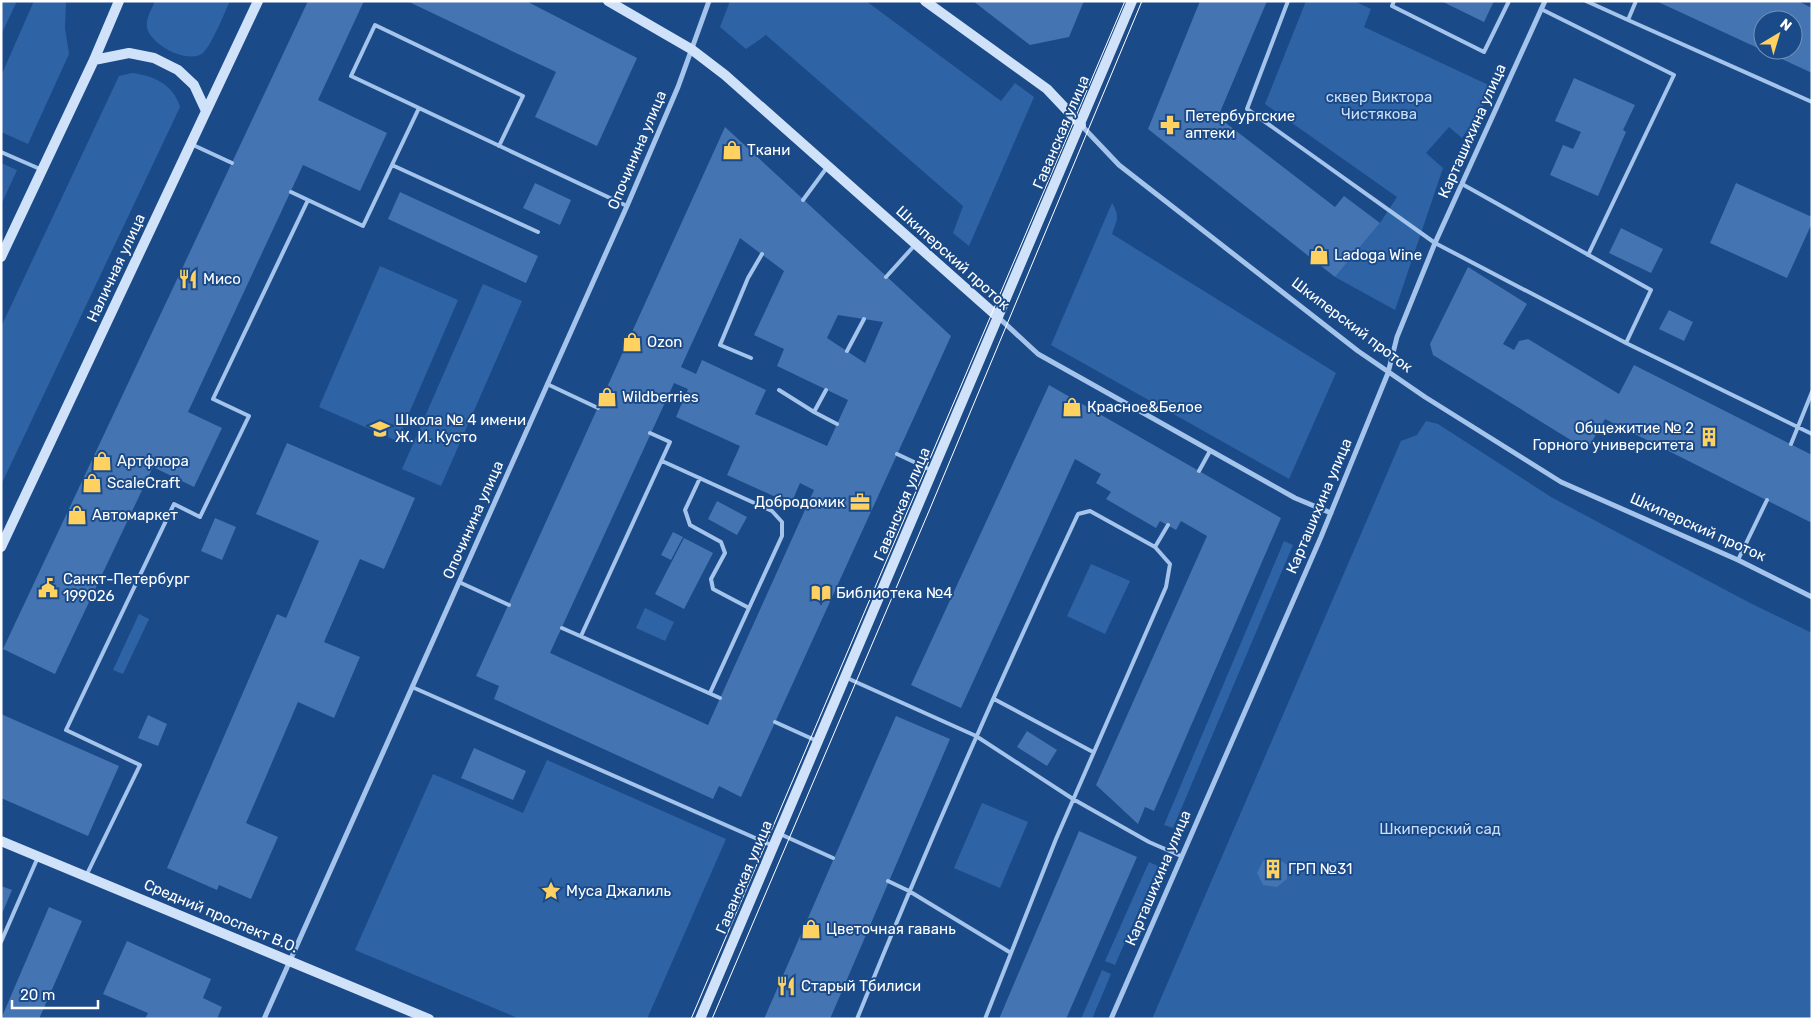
<svg xmlns="http://www.w3.org/2000/svg" width="1813" height="1020" viewBox="0 0 1813 1020" font-family="Rubik,sans-serif">
<style>
.green{fill:#2e64a6}
.building{fill:#4474b1;fill-rule:evenodd}
.lines{fill:none;stroke-linecap:round;stroke-linejoin:round}
.lane{stroke:#a4c4ec;stroke-width:4}
.street{stroke:#a4c4ec;stroke-width:5}
.secondary{stroke:#d0e2f9;stroke-width:10}
.tram{stroke:#fff;stroke-width:1}
.labels{text-anchor:middle;stroke-width:4;stroke-linejoin:round;paint-order:stroke}
.park-label{font-size:15px;fill:#c9dff9;stroke:#1b4a88}
.poi-label{font-size:15px;fill:#fff;stroke:#1b4a88;text-anchor:start}
.street-label{font-size:15px;fill:#fff;stroke:#1b4a88}
</style>
<rect width="100%" height="100%" fill="#1b4a88"/>
<path class="green" d="M1,1H17L1,35Z
M34,1H66L65,28L69,54L28,144L1,132V76Z
M155,1H230C224,14 212,44 203,53C188,65 149,44 147,27C146,17 152,9 155,1Z
M730,1H866L1001,101L1015,83L1034,97L969,246L953,233L963,206L766,35L746,49L720,27Z
M1306,1H1354L1371,9L1364,27L1495,88L1462,138L1449,127L1426,153L1443,168L1395,310L1335,277L1380,223L1397,197L1265,104Z
M132,73C154,76 173,84 180,107L1,485V327L119,76Z
M1,163L17,170L1,205Z
M1112,203C1120,216 1117,220 1112,234L1336,373L1289,479L1051,345Z
M380,266L458,300L397,441L319,407Z
M483,284L522,301L441,486L402,469Z
M1426,421L1438,424L1551,497L1748,602L1812,633V1019H1152L1401,441L1417,435Z
M1284,541L1293,545L1173,828L1164,825Z
M1091,564L1130,581L1105,634L1067,616Z
M645,608L674,622L665,641L636,628Z
M139,614L149,619L123,674L113,670Z
M547,760L726,839L647,1019H520L355,950L433,774L523,813Z
M982,803L1028,822L1000,888L954,868Z
M1149,862L1158,866L1115,965L1105,961Z
M1102,970L1111,974L1092,1019H1081Z"/>
<path class="building" d="M308,1H364L318,100L387,133L360,191L303,165L188,412L222,428L194,487L153,467L55,674L3,649Z
M407,1H526L637,58L597,146L535,117L556,72Z
M973,1H1084L1069,37L1030,45Z
M1200,1H1267L1218,117L1335,207L1344,196L1380,223L1335,277L1148,129Z
M1441,1H1494L1484,22Z
M1656,1H1798L1812,8V73ZM1763,20H1793V50H1763Z
M1574,78L1635,105L1623,130L1626,132L1598,196L1550,175L1563,145L1573,149L1581,132L1555,121Z
M725,127L951,336L741,797L719,786L713,799L494,699L499,686L476,676ZM740,238L784,271L754,335L784,349L777,366L848,400L827,446L755,414L766,390L702,360L696,374L681,367ZM838,315L883,322L865,363L827,338ZM674,383L688,389L676,417L740,446L727,475L791,504L800,483L814,490L708,725L550,653Z
M535,183L571,200L560,225L523,208Z
M1736,183L1812,217V223L1787,278L1710,243Z
M400,192L538,256L526,283L388,219Z
M1621,228L1663,249L1651,273L1609,253Z
M1468,267L1527,304L1503,344L1514,350L1519,341L1528,339L1619,394L1634,365L1812,455V523L1605,419L1587,450L1433,355L1430,344Z
M1669,310L1693,322L1684,341L1659,329Z
M1049,385L1281,518L1154,811L1145,807L1138,824L1096,785L1207,536L1181,521L1176,530L1160,521L1156,528L1106,499L1111,492L1096,483L1101,474L1075,459L961,708L911,685Z
M287,443L415,498L384,569L360,559L324,642L360,657L334,718L298,702L246,823L278,837L251,899L219,885L217,890L167,868L277,614L286,618L319,541L256,514Z
M717,501L747,517L737,535L708,519Z
M215,518L236,527L222,560L201,551Z
M673,532L683,537L671,560L661,555Z
M684,538L713,553L684,609L655,594Z
M1,714L119,766L88,836L1,798Z
M148,715L167,724L158,746L138,738Z
M896,716L950,739L830,1019H764Z
M1027,731L1057,750L1047,766L1017,747Z
M474,748L526,771L513,800L461,778Z
M1079,831L1137,857L1066,1019H999Z
M1276,857L1287,865V879L1277,887L1263,885L1257,873L1263,861Z
M1,886L12,890L1,916Z
M49,907L82,921L39,1019H1Z
M127,941L211,979L203,998L222,1007L217,1019H145L148,1013L103,994Z"/>
<g class="lines">
<path class="lane" d="M1288,1L1247,109L1435,243L1626,343L1812,434
M1394,1L1392,6L1484,52L1509,1
M1586,1L1628,20
M1636,1L1628,20L1812,102
M1541,9L1674,75L1588,255
M419,108L627,206
M191,144L232,163
M1,152L40,169
M392,165L538,232
M1462,184L1651,290L1626,343
M291,192L308,200
M803,200L828,166
M886,277L914,246
M847,351L864,319
M751,358L720,345L748,278L762,254
M547,384L598,408
M779,390L814,412L826,390
M814,412L837,424
M1791,444L1812,392
M897,454L931,470
M662,461L772,511L782,522V536L710,693
M1199,471L1210,451
M700,478L685,510L690,525L721,542L725,553L711,579L713,589L749,608
M1155,547L1168,525
M1738,560L1767,500
M459,582L509,605
M562,628L720,698
M581,636L670,442L650,433
M847,678L976,736L1073,799L1149,842L1181,856
M412,687L771,845
M994,699L1093,752
M775,722L817,741
M780,834L833,858
M86,876L140,765L66,730L174,504L200,517L249,416L213,399L308,200L363,226L419,108L351,76L375,25L523,96L499,146
M888,881L909,891L1011,953
M1,942L38,857
M857,1019C926,848 1000,680 1078,514L1090,511L1155,547L1170,564L1166,587L1056,839L985,1019"/>
<path class="street" d="M1081,125L1119,165L1358,351L1425,397L1561,482L1738,560L1812,597
M998,317L1038,354L1295,498L1331,513
M264,1019L627,206L678,87L709,1
M1111,1019L1321,537L1388,373L1397,337L1435,243L1545,1"/>
<path class="secondary" d="M608,1L691,49L725,75L998,317
M925,1L1047,89L1081,125
M94,60L129,53L154,58L178,70L194,85L206,111
M1,257L94,60L119,1
M1,547L258,1
M1,841L429,1019
M700,1019L1132,1"/>
<path class="tram" d="M691,1019L1125,1
M712,1019L929,511L1142,1"/>
</g>
<defs>
<symbol id="pharmacy-bare" viewBox="-9 -9 18 18"><path d="M-2-6h4v4h4v4h-4v4h-4v-4h-4v-4h4Z" fill="#fed160" stroke="#1b4a88" stroke-width="2.5" paint-order="stroke"/></symbol>
<symbol id="shop-bare" viewBox="-9 -9 18 18"><path d="M-5-2.5h2.3a2.7 3.5 0 0 1 5.4 0H5L5.5 6h-11ZM-1.5-2.5h3a1.5 2.3 0 0 0-3 0Z" fill="#fed160" stroke="#1b4a88" stroke-width="2.5" paint-order="stroke"/></symbol>
<symbol id="restaurant-bare" viewBox="-9 -9 18 18"><path d="M-5-6h1v4h1v-4h1v4h1v-4h1v5L-1.5 .5V6h-2V.5L-5-1ZM5-6V6H3V1.5H1.5Q1.5-4 5-6Z" fill="#fed160" stroke="#1b4a88" stroke-width="2.5" paint-order="stroke"/></symbol>
<symbol id="school-bare" viewBox="-9 -9 18 18"><path d="M0-5L7-2L0 1L-7-2ZM-4 1L0 2.5L4 1V4Q0 6-4 4Z" fill="#fed160" stroke="#1b4a88" stroke-width="2.5" paint-order="stroke"/></symbol>
<symbol id="building-bare" viewBox="-9 -9 18 18"><path d="M-4-6H4V6H1V3H-1V6H-4ZM-2.5-4.3h1.7v1.8h-1.7ZM.8-4.3h1.7v1.8H.8ZM-2.5-1h1.7V.8h-1.7ZM.8-1h1.7V.8H.8Z" fill="#fed160" stroke="#1b4a88" stroke-width="2.5" paint-order="stroke"/></symbol>
<symbol id="office-bare" viewBox="-9 -9 18 18"><path d="M-6-3h4V-5.5h4V-3h4V5H-6ZM-1-4.5V-3h2v-1.5ZM-6 0V1H6V0Z" fill="#fed160" stroke="#1b4a88" stroke-width="2.5" paint-order="stroke"/></symbol>
<symbol id="civic-bare" viewBox="-9 -9 18 18"><path d="M-.6-6.5H3V-4.5H.6V-3L4-1V1h2V6H-6V1h2V-1L-.6-3ZM-1.2 2.5V6h2.4V2.5Z" fill="#fed160" stroke="#1b4a88" stroke-width="2.5" paint-order="stroke"/></symbol>
<symbol id="library-bare" viewBox="-9 -9 18 18"><path d="M-6-4Q-3-5.5-.7-3.5V5Q-3 3-6 4ZM6-4Q3-5.5 .7-3.5V5Q3 3 6 4Z" fill="#fed160" stroke="#1b4a88" stroke-width="2.5" paint-order="stroke"/></symbol>
<symbol id="sight-bare" viewBox="-9 -9 18 18"><path d="M0-6L1.8-2.2L6-1.7L2.9 1.2L3.7 5.4L0 3.3L-3.7 5.4L-2.9 1.2L-6-1.7L-1.8-2.2Z" fill="#fed160" stroke="#1b4a88" stroke-width="2.5" paint-order="stroke"/></symbol>
</defs>
<g fill-rule="evenodd">
<use href="#pharmacy-bare" x="1156" y="111" width="28" height="28"/>
<use href="#shop-bare" x="718" y="136" width="28" height="28"/>
<use href="#shop-bare" x="1305" y="241" width="28" height="28"/>
<use href="#restaurant-bare" x="174" y="265" width="28" height="28"/>
<use href="#shop-bare" x="618" y="328" width="28" height="28"/>
<use href="#shop-bare" x="593" y="383" width="28" height="28"/>
<use href="#shop-bare" x="1058" y="393" width="28" height="28"/>
<use href="#school-bare" x="366" y="415" width="28" height="28"/>
<use href="#building-bare" x="1695" y="423" width="28" height="28"/>
<use href="#shop-bare" x="88" y="447" width="28" height="28"/>
<use href="#shop-bare" x="78" y="469" width="28" height="28"/>
<use href="#office-bare" x="846" y="488" width="28" height="28"/>
<use href="#shop-bare" x="63" y="501" width="28" height="28"/>
<use href="#civic-bare" x="34" y="574" width="28" height="28"/>
<use href="#library-bare" x="807" y="579" width="28" height="28"/>
<use href="#building-bare" x="1259" y="855" width="28" height="28"/>
<use href="#sight-bare" x="537" y="877" width="28" height="28"/>
<use href="#shop-bare" x="797" y="915" width="28" height="28"/>
<use href="#restaurant-bare" x="772" y="972" width="28" height="28"/>
</g>
<g class="labels">
<g class="park-label">
<text x="1379" y="102">сквер Виктора<tspan x="1379" dy="17">Чистякова</tspan></text>
<text x="1440" y="834">Шкиперский сад</text>
</g>
<g class="poi-label">
<text x="1185" y="121">Петербургские<tspan x="1185" dy="17">аптеки</tspan></text>
<text x="747" y="155">Ткани</text>
<text x="1334" y="260">Ladoga Wine</text>
<text x="203" y="284">Мисо</text>
<text x="647" y="347">Ozon</text>
<text x="622" y="402">Wildberries</text>
<text x="1087" y="412">Красное&amp;Белое</text>
<text x="395" y="425">Школа № 4 имени<tspan x="395" dy="17">Ж. И. Кусто</tspan></text>
<text x="1694" y="433" text-anchor="end">Общежитие № 2<tspan x="1694" dy="17">Горного университета</tspan></text>
<text x="117" y="466">Артфлора</text>
<text x="107" y="488">ScaleCraft</text>
<text x="845" y="507" text-anchor="end">Добродомик</text>
<text x="92" y="520">Автомаркет</text>
<text x="63" y="584">Санкт-Петербург<tspan x="63" dy="17">199026</tspan></text>
<text x="836" y="598">Библиотека №4</text>
<text x="1288" y="874">ГРП №31</text>
<text x="566" y="896">Муса Джалиль</text>
<text x="826" y="934">Цветочная гавань</text>
<text x="801" y="991">Старый Тбилиси</text>
</g>
<g class="street-label">
<text transform="translate(1472 131) rotate(-66)" y="5">Карташихина улица</text>
<text transform="translate(1061 132) rotate(-67)" y="5">Гаванская улица</text>
<text transform="translate(637 150) rotate(-67)" y="5">Опочинина улица</text>
<text transform="translate(953 258) rotate(42)" y="5">Шкиперский проток</text>
<text transform="translate(116 268) rotate(-65)" y="5">Наличная улица</text>
<text transform="translate(1352 325) rotate(37)" y="5">Шкиперский проток</text>
<text transform="translate(902 504) rotate(-67)" y="5">Гаванская улица</text>
<text transform="translate(1319 506) rotate(-67)" y="5">Карташихина улица</text>
<text transform="translate(473 520) rotate(-66)" y="5">Опочинина улица</text>
<text transform="translate(1698 527) rotate(24)" y="5">Шкиперский проток</text>
<text transform="translate(744 877) rotate(-67)" y="5">Гаванская улица</text>
<text transform="translate(1158 878) rotate(-67)" y="5">Карташихина улица</text>
<text transform="translate(221 916) rotate(23)" y="5">Средний проспект В.О.</text>
</g>
</g>
<rect width="1813" height="1020" fill="none" stroke="#ffffff" stroke-width="5"/>
<g transform="translate(1778 35) rotate(38)"><circle r="24" fill="#1b4a88" stroke="#7692b8"/>
<path d="M0-4L9 19L0 12L-9 19Z" fill="#fed160"/>
<text y="-8" font-size="14" font-weight="bold" text-anchor="middle" fill="#ffffff">N</text>
</g>
<path d="M12 1000v8h86v-8" fill="none" stroke="#ffffff" stroke-width="2.5"/>
<text x="20" y="1000" font-size="15" fill="#ffffff" stroke="#1b4a88" stroke-width="4" paint-order="stroke">20 m</text>
</svg>
